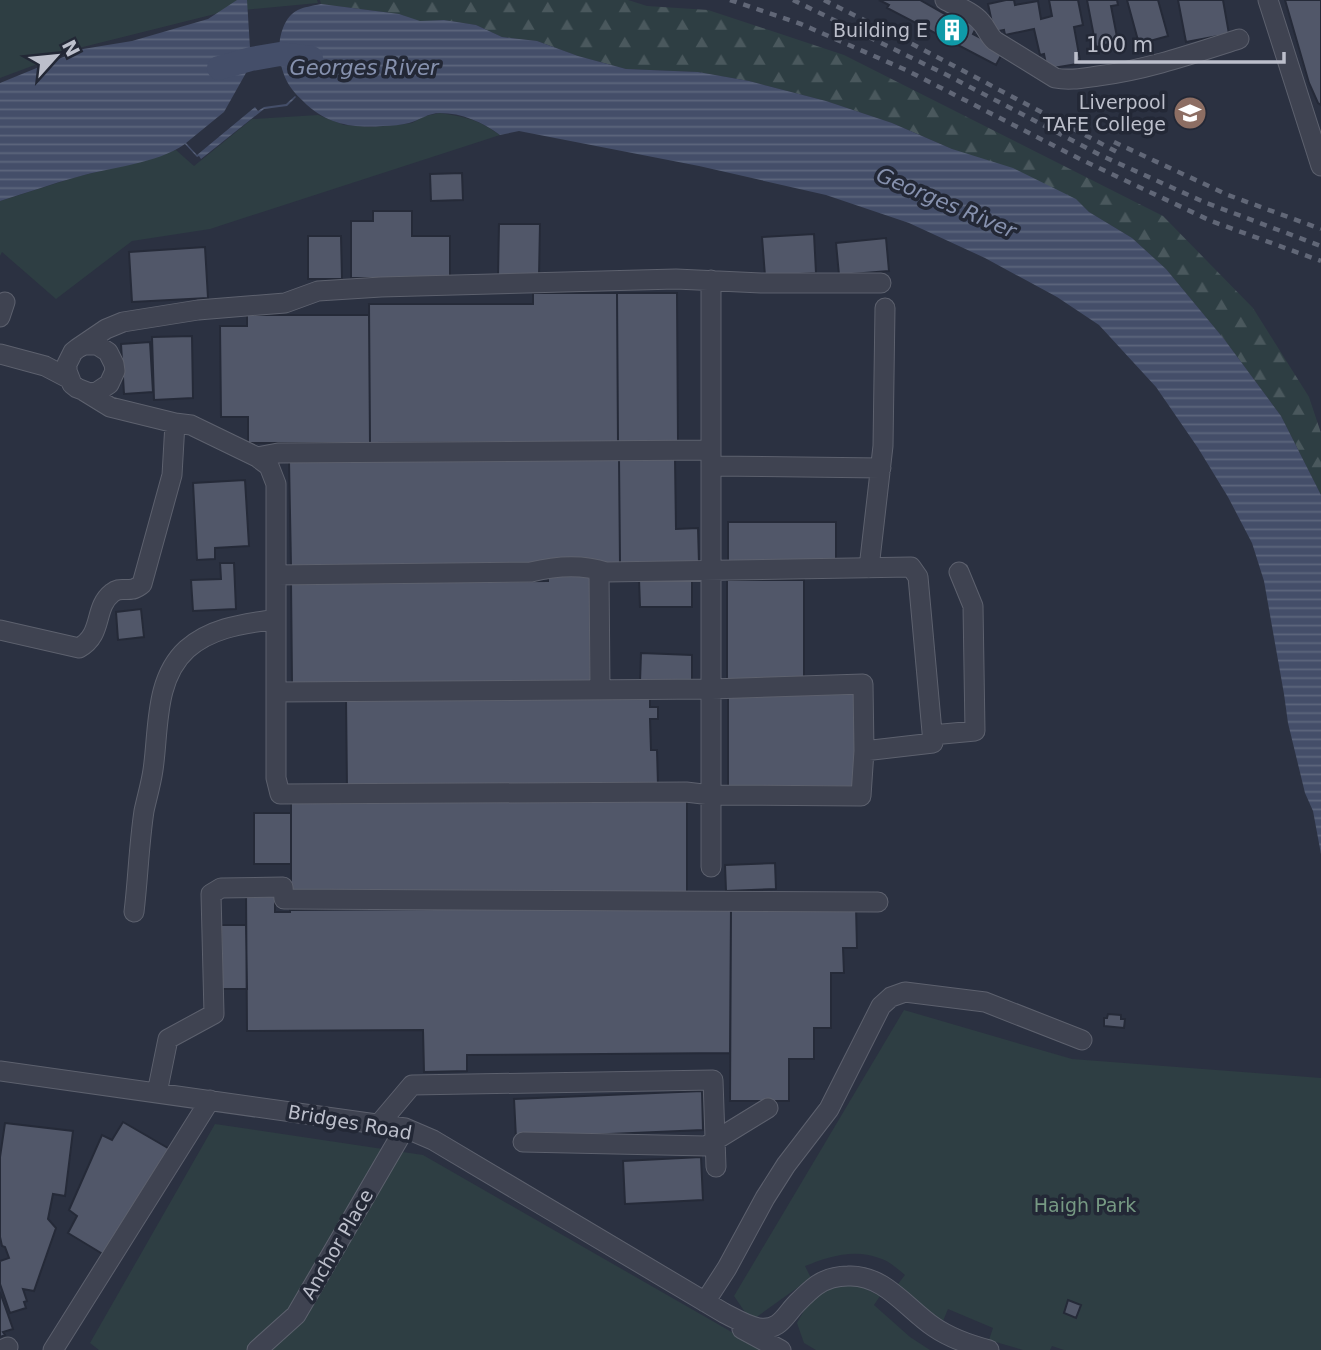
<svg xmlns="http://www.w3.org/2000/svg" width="1321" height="1350" viewBox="0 0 1321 1350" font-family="'DejaVu Sans',sans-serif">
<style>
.green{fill:#2e3e43}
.forest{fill:url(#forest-firs)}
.water{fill:url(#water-rules)}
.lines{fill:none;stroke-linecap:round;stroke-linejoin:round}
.river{stroke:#444e69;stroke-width:24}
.building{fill:#515769;stroke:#252a38;stroke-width:2}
.minor-casing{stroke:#5d616e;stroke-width:21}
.minor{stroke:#3f4351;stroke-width:19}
.rail{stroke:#616777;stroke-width:4.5;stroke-dasharray:7 7;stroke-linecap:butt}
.labels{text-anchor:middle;stroke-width:7;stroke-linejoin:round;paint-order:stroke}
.poi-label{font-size:19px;fill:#bcbfcb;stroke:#232836;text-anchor:end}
.street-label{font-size:19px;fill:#bcbfcb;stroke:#232836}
.park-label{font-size:19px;fill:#769983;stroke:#232836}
.water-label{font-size:21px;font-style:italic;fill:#8691ae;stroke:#232836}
</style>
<defs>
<pattern id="forest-firs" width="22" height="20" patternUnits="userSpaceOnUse" patternTransform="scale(1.75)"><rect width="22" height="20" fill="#2e3e43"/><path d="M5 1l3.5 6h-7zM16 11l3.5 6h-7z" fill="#4a585d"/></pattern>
<pattern id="water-rules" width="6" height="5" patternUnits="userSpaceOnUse" patternTransform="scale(1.75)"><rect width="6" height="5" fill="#444e69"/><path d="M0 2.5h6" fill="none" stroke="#5d667d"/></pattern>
</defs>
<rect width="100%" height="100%" fill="#2b3141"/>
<path class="green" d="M0,0H317L318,3L223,12L83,47L0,78Z
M440,113C466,117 477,119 500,135L210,229L132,241L56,299L2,252L0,256V201L76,177L145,160L176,150L194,166L252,119L318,115L344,125L371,127L397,125L412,123L425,116Z
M904,1010L1072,1059L1321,1078V1350H1064L1052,1346L1050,1350H1023L989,1340L993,1328L948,1309L943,1321L918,1303L898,1284L905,1275C898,1269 890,1262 882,1259C855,1248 830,1256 805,1266L811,1278L751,1321L734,1296Z
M215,1124L423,1155L763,1350H99L90,1343Z
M852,1282L880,1296L874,1305L910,1337L930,1350H816L804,1343L797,1323C813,1294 820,1289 852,1282Z"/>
<path class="forest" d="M320,0H628L647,6L708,10L844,55L1163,216L1253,308L1309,397L1321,433V495L1281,416L1224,339L1166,269L1132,238L1089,212L1075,199L952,149L892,123L826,101L749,81L698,72L626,69L578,56L537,41L502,37L476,25L444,20L420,22L399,14L321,4Z"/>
<path class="water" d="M237,0H247L251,64L224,112L186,143L197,155L255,107L258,111L264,107L286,104L295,96L296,97L287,106L264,109L201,159L199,156L197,157L185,144C157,164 110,167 77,177C51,184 26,193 0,201V83L83,49L132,41L208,19Z
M321,4L399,14L420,21L444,20L476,25L502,37L537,41L578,56L626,69L698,72L749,81L826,101L892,123L952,149L1013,168L1076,199L1089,212L1132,238L1166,269L1224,339L1281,416L1321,495V854L1313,811L1305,793L1288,723L1284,694L1264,581L1252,543L1228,497L1198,448L1156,387L1099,325L1057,297L985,258L909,223L826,195L699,166L519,131L500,135C482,122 462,113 440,113C428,113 420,120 409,123C401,125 392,126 383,126C353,128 330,125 307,105C300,98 294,93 289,85C279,68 276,46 283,28C291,8 302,8 321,4Z"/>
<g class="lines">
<path class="river" d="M219,68L251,59L280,54L311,58"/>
</g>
<path class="building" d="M879,0H920L959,22L961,18L977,26L973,34L1004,50L996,65L887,8L889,5Z
M1006,0H1014L1015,5L1038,1L1041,19L1052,16L1049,0H1078L1083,25L1074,27L1080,60L1076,61L1077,64L1047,69L1044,54L1040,55L1034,29L1005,35L1004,30L994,32L988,4Z
M1087,0H1117L1118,5L1111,6L1118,42L1096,47Z
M1127,0H1158L1168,36L1139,44Z
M1178,0H1223L1229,34L1186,42Z
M1285,0H1321V105L1318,103L1309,83Z
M462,173L463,200L431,201L430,174Z
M373,211H412V236H450V278H351V221H373Z
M499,224H540L539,277H498Z
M814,234L816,273L765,276L762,237Z
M308,236H341L342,279H308Z
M886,238L889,271L839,275L836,243Z
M205,247L208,298L132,302L129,252Z
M533,293H617L618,442L370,443L369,304H533Z
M617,293H677L678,442H618Z
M247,315H369L370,443H248V417H221L220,326H247Z
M192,336L193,398L154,400L152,337Z
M150,342L153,392L124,394L121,344Z
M619,458H675L676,529L698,528L699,563H620Z
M619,458L620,563L291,566L289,461Z
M245,480L249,546L215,548V559L197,560L193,483Z
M728,522H836V562H728Z
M220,563H234L236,609L193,611L191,580L221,579Z
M590,570L591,684H292L291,582L548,581V571Z
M639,579H692V607H640Z
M727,580H804V683H727Z
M141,609L144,637L118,640L116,612Z
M641,653L692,655V683L640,682Z
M728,693H856L855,787L728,786Z
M650,695V707H658V719H650L651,750H657L658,785L347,789L346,698Z
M687,799V892L291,893V800Z
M254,813H291V864H254Z
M775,863L776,889L726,891L725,865Z
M246,892H275V912H290V910L731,907L730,1053L467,1055V1071L424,1072L423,1030L247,1031Z
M856,906L857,948H843L844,973H831V1028H814V1059H789V1101H730L731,907Z
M221,925H246L247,989H222Z
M1108,1014L1121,1015V1019H1125L1124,1028L1104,1026V1018H1107Z
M702,1091L703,1130L516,1138L514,1099Z
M123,1122L173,1151L106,1256L68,1233L77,1216L69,1210L102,1135L112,1140Z
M5,1123L73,1131L65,1196L53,1194L48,1219L56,1228L42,1268L34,1291L23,1289L27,1301L24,1302L26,1308L10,1313L0,1284V1261L9,1258L5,1247L2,1246L0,1237V1157Z
M701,1157L703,1200L625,1204L623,1161Z
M0,1292L13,1329L3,1332L5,1335L0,1337Z
M1068,1300L1081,1305L1076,1318L1064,1313Z"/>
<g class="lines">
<defs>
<path id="minor" d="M945,0C956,6 973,12 981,22C987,28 988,35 995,41L1055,78C1070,81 1083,78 1098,76C1146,70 1192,54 1239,39
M1268,0L1321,166
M711,280V867
M0,317L5,302
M78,348L84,345H97L108,352L114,364L115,371L109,384L97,392L90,393L77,388L72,384L67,371V364L73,352L78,348L106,329L123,322L198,310L285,303L318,291L381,287L676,279L761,283H881
M0,354L45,366L68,378
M175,423L191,425L257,457L269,466L276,484V778L280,794L686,792L711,795L861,796L864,751L863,684L711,689L276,692
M257,457L278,453L711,450
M711,466L881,468
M869,568L883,446L885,308
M599,570L600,690
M276,575L531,572C555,566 582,564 606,572L911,567L918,577L933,743L864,751
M0,630L79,648C104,634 93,608 112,593C119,587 124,591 133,589C135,589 141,585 142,584L172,475L175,423L110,407L84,391
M932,735L975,731L973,606L959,572
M134,912C138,879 139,844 144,811C147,797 151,784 153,770C159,730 154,679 187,649C212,627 244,624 276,619
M0,1071L405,1128L433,1140L724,1313C734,1318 747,1326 759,1328C780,1331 785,1315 797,1303C803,1297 810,1290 817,1285C826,1279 837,1276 848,1276C884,1274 907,1309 934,1327C950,1338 970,1345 989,1350
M157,1093L168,1039L214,1014L211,894L221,888L283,887L284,899L878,902
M379,1124L412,1085L713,1080L716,1167
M523,1142L706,1146L768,1108
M705,1302L727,1268L765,1198L786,1165L829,1109L881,1006L891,997L905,992L985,1002L1082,1040
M742,1329L781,1350
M1,1350L8,1347
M53,1350L210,1100
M257,1350L296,1315L405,1128"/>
</defs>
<use href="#minor" class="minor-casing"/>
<use href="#minor" class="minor"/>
<path class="rail" d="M730,0L801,24L906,70L1078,158L1211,221L1321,261
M793,0L951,77L1100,155L1204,202L1321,246
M824,0L918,47L1121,154
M1114,142L1228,195L1321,229"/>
</g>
<defs>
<symbol id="building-disc" viewBox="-11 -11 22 22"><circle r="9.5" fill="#0f9aa8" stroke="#232836"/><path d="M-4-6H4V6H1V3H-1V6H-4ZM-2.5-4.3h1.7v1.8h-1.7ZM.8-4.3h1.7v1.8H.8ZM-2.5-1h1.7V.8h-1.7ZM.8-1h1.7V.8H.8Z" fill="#fff"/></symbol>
<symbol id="university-disc" viewBox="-11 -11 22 22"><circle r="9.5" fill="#8d6e63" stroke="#232836"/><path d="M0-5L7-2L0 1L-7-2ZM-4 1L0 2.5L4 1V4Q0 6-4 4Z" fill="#fff"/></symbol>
</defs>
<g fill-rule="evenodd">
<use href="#building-disc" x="933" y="11" width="38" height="38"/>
<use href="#university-disc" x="1171" y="94" width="38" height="38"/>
</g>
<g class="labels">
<g class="poi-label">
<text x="928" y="37">Building E</text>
<text x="1166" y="109">Liverpool<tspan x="1166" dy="22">TAFE College</tspan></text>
</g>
<g class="street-label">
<text transform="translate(350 1122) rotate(10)" y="7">Bridges Road</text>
<text transform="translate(337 1244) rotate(-60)" y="7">Anchor Place</text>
</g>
<g class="park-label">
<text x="1085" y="1212">Haigh Park</text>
</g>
<g class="water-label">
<text x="364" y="75">Georges River</text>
<text transform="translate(946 203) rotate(23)" y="7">Georges River</text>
</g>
</g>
<g transform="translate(56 56) rotate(63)" stroke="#232836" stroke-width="5" paint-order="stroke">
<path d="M0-5L12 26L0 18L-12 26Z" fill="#bcbfcb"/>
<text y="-10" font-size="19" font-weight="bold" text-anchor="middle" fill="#bcbfcb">N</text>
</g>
<path d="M1076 52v10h208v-10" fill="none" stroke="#bcbfcb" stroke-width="3.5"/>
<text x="1086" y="52" font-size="21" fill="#bcbfcb" stroke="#232836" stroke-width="5" paint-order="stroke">100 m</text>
</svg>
